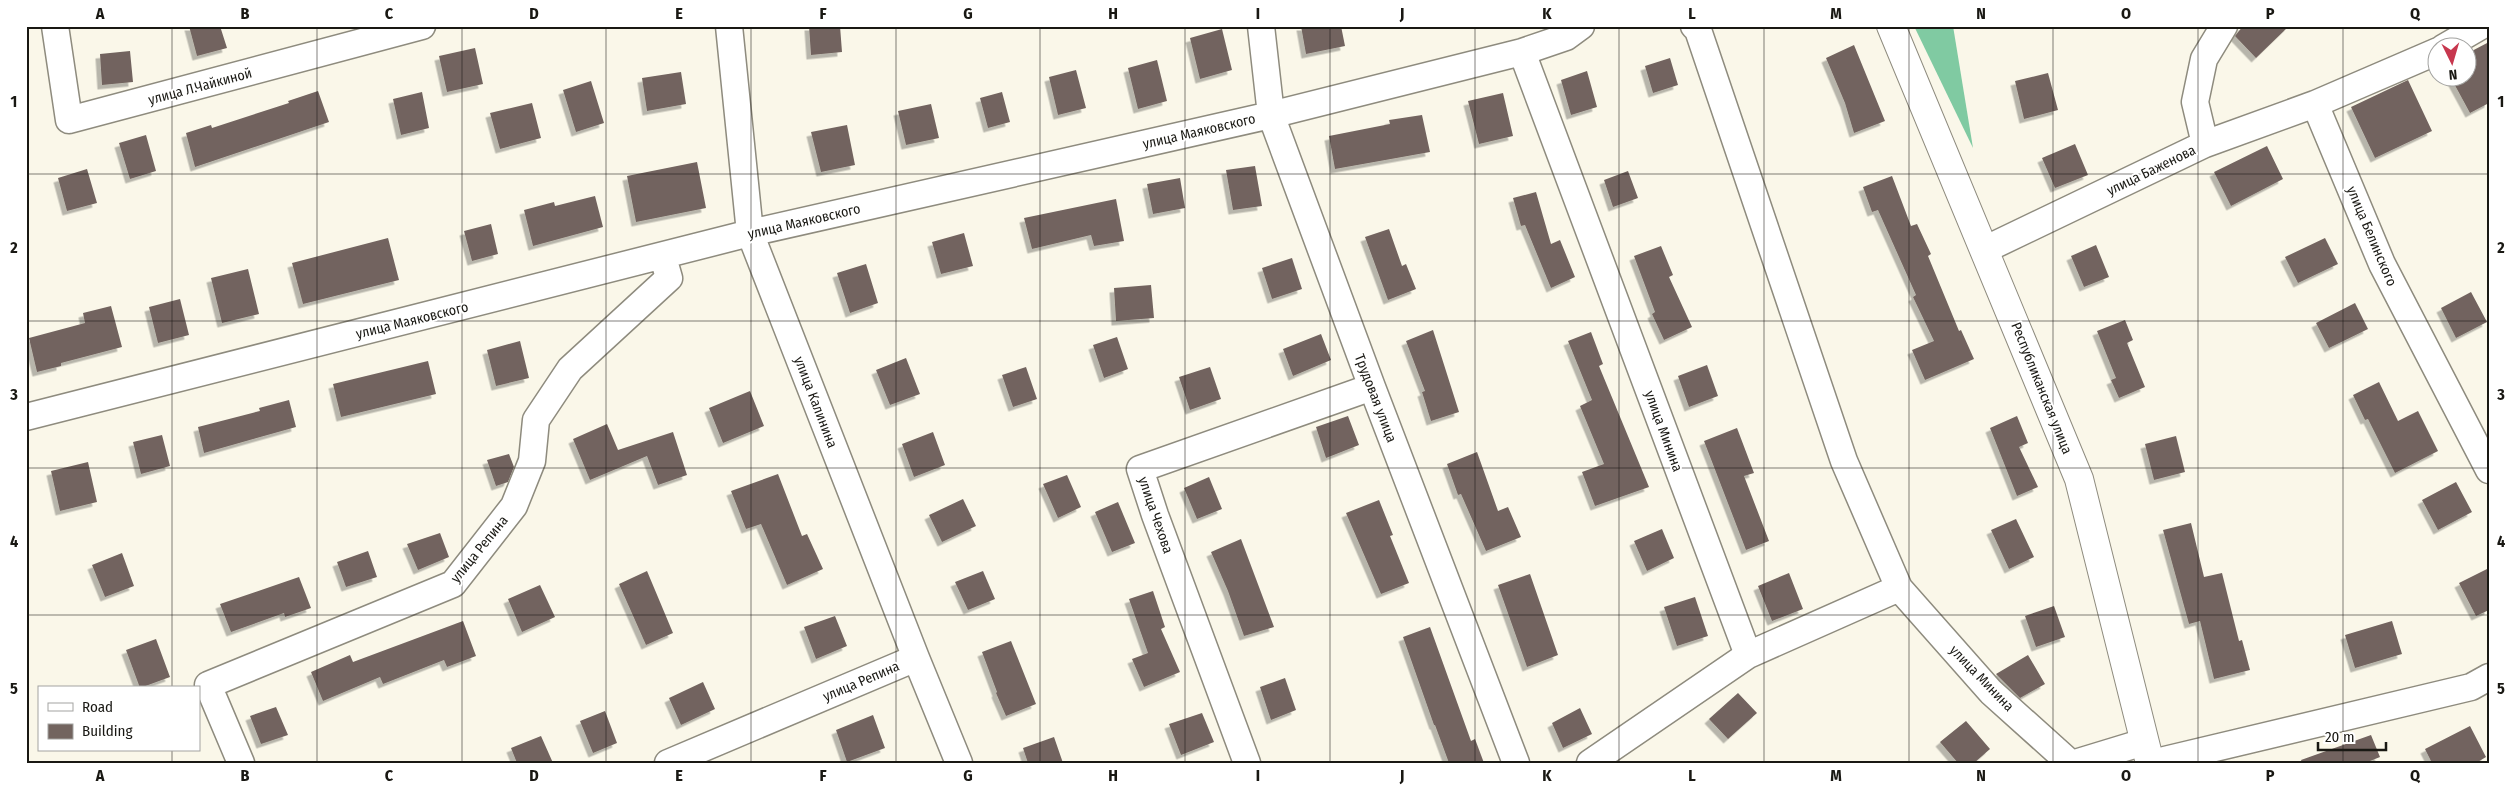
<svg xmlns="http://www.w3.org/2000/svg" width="2515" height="789" viewBox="0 0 2515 789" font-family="'Fira Sans Condensed',sans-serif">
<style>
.forest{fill:#80caa2}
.building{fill:#72645f;filter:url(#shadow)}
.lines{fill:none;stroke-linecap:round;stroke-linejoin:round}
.street-casing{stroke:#8e8b7e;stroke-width:29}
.secondary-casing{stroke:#8e8b7e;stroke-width:30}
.street{stroke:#fff;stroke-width:26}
.secondary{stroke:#fff;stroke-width:28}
.grid{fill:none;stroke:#191813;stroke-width:1;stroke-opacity:0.55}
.labels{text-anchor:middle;stroke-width:4;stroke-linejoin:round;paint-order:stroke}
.street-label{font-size:14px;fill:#191813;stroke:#fff}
.neatline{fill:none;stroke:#191813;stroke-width:2}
.grid-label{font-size:16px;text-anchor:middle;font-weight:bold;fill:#191813}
</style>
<defs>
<filter id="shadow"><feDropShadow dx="-4.5" dy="4.5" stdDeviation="0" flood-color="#0004"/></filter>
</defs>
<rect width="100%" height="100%" fill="#faf7e9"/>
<path class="forest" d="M1914,26H1953L1973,148Z"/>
<path class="building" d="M189,26H220L227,48L197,56Z
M809,26H840L842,52L811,55Z
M1301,26H1341L1345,46L1306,54Z
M2243,26H2289L2256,58L2235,36Z
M1222,29L1232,70L1200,79L1190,38Z
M2489,42V103L2470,113L2451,78H2468V53Z
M1854,45L1885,121L1854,133L1845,103L1826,58Z
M475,48L483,84L447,92L439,56Z
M130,51L133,82L102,85L100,54Z
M1670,58L1678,85L1653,93L1645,66Z
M1157,60L1167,101L1138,109L1128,68Z
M1076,70L1086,108L1058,115L1049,77Z
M1587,71L1597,107L1571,115L1561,80Z
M681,72L686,104L647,111L642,78Z
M2048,73L2058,110L2024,119L2015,81Z
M2408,80L2432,131L2375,158L2351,107Z
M591,81L604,123L576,132L563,90Z
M318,91L329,122L195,167L186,133L211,125L212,128L289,103L288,101Z
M422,92L429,128L401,135L393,99Z
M1002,92L1010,122L988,128L980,98Z
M1503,93L1513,136L1479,144L1468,101Z
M532,103L541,138L500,149L490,113Z
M931,104L939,138L906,145L898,111Z
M1422,115L1430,152L1335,169L1329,136L1390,124L1389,120Z
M847,125L855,165L821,172L811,132Z
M146,135L156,171L130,179L119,143Z
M2075,144L2088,175L2055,188L2042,158Z
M2267,146L2283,179L2231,206L2214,172Z
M697,162L706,208L636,222L627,176Z
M1255,166L1262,206L1233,210L1226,170Z
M87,169L97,203L67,211L58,178Z
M1628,171L1638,198L1613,207L1604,180Z
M1892,176L1911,226L1917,224L1931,254L1928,256L1959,331L1961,330L1974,359L1925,380L1912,350L1934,341L1913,297L1916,295L1878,210L1872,212L1863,187Z
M1180,178L1185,208L1153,214L1147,184Z
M1536,192L1551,244L1560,240L1575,277L1551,288L1525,225L1521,226L1513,198Z
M595,196L603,227L533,246L524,210L554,202L555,206Z
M1116,199L1124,241L1094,246L1091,235L1032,249L1024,218Z
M491,224L498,254L472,261L464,231Z
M1389,229L1402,266L1406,264L1416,289L1388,300L1365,237Z
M964,233L973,266L941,274L932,242Z
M388,238L399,280L303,304L292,263Z
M2325,238L2338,264L2298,283L2285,257Z
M2096,245L2109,277L2084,287L2071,256Z
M1661,246L1673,275L1669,277L1692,327L1664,340L1652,314L1655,312L1634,256Z
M1292,258L1302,289L1272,299L1262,268Z
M866,264L878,303L850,313L837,273Z
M248,269L259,314L222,323L211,278Z
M1151,285L1154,318L1116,321L1114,288Z
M2471,292L2487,322L2456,338L2441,308Z
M180,299L189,335L158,343L149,307Z
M2355,303L2368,329L2329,348L2316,323Z
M111,306L122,347L61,363V366L37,372L29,338L85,323L83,313Z
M2125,320L2133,340L2127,343L2145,387L2119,398L2111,380L2116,378L2097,331Z
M1433,330L1459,412L1431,421L1422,392L1425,391L1406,341Z
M1591,332L1603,364L1599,366L1649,487L1595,506L1582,472L1604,464L1580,406L1592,400L1568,341Z
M1321,334L1331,360L1293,376L1283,349Z
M1117,337L1128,369L1104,378L1093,345Z
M520,341L529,378L496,386L487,350Z
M906,358L920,394L890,405L876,370Z
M428,361L436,394L341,417L333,384Z
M1707,365L1718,396L1689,407L1678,376Z
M1026,367L1037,399L1013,407L1002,375Z
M1210,367L1221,399L1190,410L1179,377Z
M2379,382L2398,421L2418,411L2438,451L2395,473L2368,419L2365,420L2353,395Z
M750,391L764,426L723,443L709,408Z
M289,400L296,427L204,453L198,427L260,411L259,408Z
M1348,416L1359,445L1326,458L1316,427Z
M2017,416L2028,443L2019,447L2038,487L2017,496L1990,428Z
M607,424L618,450L673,432L687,475L658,485L647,456L590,480L573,439Z
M1737,428L1754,473L1744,476L1769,541L1746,550L1704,441Z
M933,432L945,465L914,477L902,444Z
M162,435L170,466L141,474L133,442Z
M2176,436L2185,472L2154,480L2145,444Z
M1477,452L1498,511L1508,507L1521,537L1486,551L1461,494L1458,495L1447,464Z
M509,454L514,467L508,482L496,486L487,460Z
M88,462L97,502L60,511L51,471Z
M778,474L802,536L807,534L823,569L787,585L761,524L746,529L731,491Z
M1067,475L1081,507L1058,518L1043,484Z
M1209,477L1222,509L1197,519L1184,488Z
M2456,482L2472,512L2438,530L2422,500Z
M963,499L976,526L942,542L929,515Z
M1379,500L1393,535L1390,536L1409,583L1381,594L1346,513Z
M1118,502L1135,543L1112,552L1095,512Z
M2016,519L2034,557L2009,569L1991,530Z
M2191,523L2204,577L2222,573L2239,641L2242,640L2250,670L2214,679L2200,621L2189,624L2163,530Z
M1662,529L1674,558L1647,571L1634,541Z
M440,533L449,557L418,570L407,544Z
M1241,539L1274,627L1244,636L1228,591L1211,552Z
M368,551L377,577L346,587L337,562Z
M122,553L134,586L105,597L92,565Z
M2489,568V610L2476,616L2459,583Z
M647,571L673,633L646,645L619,584Z
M983,571L995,599L968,610L955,582Z
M1789,573L1803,609L1772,621L1758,586Z
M1530,574L1558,655L1527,667L1498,585Z
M299,577L311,608L285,617L284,613L231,632L220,604Z
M540,585L555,617L522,632L508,599Z
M1153,591L1165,627L1161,629L1180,672L1144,687L1132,659L1148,653L1129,599Z
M1695,597L1708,636L1677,646L1664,607Z
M2054,606L2065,637L2036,647L2025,616Z
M835,616L847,646L816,659L804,627Z
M463,621L476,656L447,667L444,660L383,684L380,677L323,701L311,672L350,655L353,662Z
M2392,621L2402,654L2355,668L2345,635Z
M1430,627L1471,741L1475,739L1484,763H1449L1435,725H1434L1403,637Z
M156,639L170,677L140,688L126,650Z
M1011,641L1036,704L1006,716L996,693L997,692L982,652Z
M2028,655L2045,684L2020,698L1996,674Z
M1285,678L1296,710L1271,720L1260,687Z
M703,682L715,709L681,725L669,698Z
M1738,693L1757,713L1728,739L1709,719Z
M276,707L288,735L261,744L250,716Z
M1580,708L1592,734L1563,748L1552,723Z
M605,711L617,743L593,753L580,721Z
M1202,713L1214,742L1181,755L1169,724Z
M873,715L885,748L847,762L836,730Z
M1966,721L1990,749L1974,763H1958L1940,742Z
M2470,726L2486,757L2476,763H2432L2425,749Z
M2371,735L2380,757L2365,763H2302L2301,760Z
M541,736L553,763H517L511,748Z
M1054,737L1063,763H1028L1023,748Z"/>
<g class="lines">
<defs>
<path id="street" d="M55,26L69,120L422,26
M729,26L750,233L916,658L959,763
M1261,26L1271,115L1372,387L1516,763
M1694,26L1698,30L1844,461L1899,588L1991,692L2070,763
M2443,48L2481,26
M1522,52L1748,655L1899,588
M2315,104L2438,51
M2205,144L2315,104L2382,264L2489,470
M1984,250L2205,144L2195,102L2204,59L2224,26
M26,417L750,233L1271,115L1522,52L1566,37L1581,26
M241,763L208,685L453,584L514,506L532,461L536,420L570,369L669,278L663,257
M668,763L916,658
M1247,763L1155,515L1140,469L1372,387
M1590,763L1748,655
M2075,763L2144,742
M2152,763L2471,687L2489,677"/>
<path id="secondary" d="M1891,26L2079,479L2150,763"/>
</defs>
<use href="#street" class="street-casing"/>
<use href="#secondary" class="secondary-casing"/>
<use href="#street" class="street"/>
<use href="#secondary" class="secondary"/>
</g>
<path class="grid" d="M172,26V688M317,26V763M462,26V763M606,26V763M751,26V763M896,26V763M1040,26V763M1185,26V763M1330,26V763M1475,26V763M1619,26V763M1764,26V763M1909,26V763M2053,26V763M2198,26V763M2343,26V763M26,174H2489M26,321H2489M26,468H2489M26,615H2489M172,750V763"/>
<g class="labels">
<g class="street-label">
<text transform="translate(200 86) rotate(-15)" y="5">улица Л.Чайкиной</text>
<text transform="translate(1199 131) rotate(-13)" y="5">улица Маяковского</text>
<text transform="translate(2151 170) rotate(-26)" y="5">улица Баженова</text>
<text transform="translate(804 221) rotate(-13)" y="5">улица Маяковского</text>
<text transform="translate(2372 236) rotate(67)" y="5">улица Белинского</text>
<text transform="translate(412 320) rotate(-14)" y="5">улица Маяковского</text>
<text transform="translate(2042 388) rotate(68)" y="5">Республиканская улица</text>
<text transform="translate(1376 398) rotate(69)" y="5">Трудовая улица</text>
<text transform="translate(816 402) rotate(69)" y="5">улица Калинина</text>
<text transform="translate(1664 431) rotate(70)" y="5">улица Минина</text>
<text transform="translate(1156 515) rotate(71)" y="5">улица Чехова</text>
<text transform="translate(479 549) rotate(-51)" y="5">улица Репина</text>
<text transform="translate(1982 678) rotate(46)" y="5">улица Минина</text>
<text transform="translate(861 681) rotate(-23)" y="5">улица Репина</text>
</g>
</g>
<rect width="2515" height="789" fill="none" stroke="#ffffff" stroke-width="55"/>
<rect x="38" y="686" width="162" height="65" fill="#ffffff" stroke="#a3a3a1"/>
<rect x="48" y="703" width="25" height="8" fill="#ffffff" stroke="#a3a3a1"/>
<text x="82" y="712" font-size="15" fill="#191813">Road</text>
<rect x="48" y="724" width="25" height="15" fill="#72645f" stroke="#a3a3a1"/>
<text x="82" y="736" font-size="15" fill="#191813">Building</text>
<g transform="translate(2452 62) rotate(175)"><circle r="24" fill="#ffffff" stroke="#a3a3a1"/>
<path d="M0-4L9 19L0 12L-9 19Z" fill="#c7374e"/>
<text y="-8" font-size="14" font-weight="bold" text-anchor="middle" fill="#191813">N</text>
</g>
<path d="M2318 742v8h68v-8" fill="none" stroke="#191813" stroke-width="2.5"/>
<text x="2325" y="742" font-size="15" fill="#191813" stroke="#ffffff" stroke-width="4" paint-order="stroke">20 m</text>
<rect x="28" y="28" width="2460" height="734" class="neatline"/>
<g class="grid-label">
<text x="100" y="19">A</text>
<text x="245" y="19">B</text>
<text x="389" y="19">C</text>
<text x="534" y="19">D</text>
<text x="679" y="19">E</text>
<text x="823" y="19">F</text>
<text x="968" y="19">G</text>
<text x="1113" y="19">H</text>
<text x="1258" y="19">I</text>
<text x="1402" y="19">J</text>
<text x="1547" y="19">K</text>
<text x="1692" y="19">L</text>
<text x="1836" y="19">M</text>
<text x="1981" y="19">N</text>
<text x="2126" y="19">O</text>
<text x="2270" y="19">P</text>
<text x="2415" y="19">Q</text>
<text x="14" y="107">1</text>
<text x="2501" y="107">1</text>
<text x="14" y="253">2</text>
<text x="2501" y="253">2</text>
<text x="14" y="400">3</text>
<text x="2501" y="400">3</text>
<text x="14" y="547">4</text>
<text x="2501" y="547">4</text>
<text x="14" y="694">5</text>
<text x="2501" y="694">5</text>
<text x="100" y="781">A</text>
<text x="245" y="781">B</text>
<text x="389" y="781">C</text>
<text x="534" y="781">D</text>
<text x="679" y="781">E</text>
<text x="823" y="781">F</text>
<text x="968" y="781">G</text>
<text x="1113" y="781">H</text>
<text x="1258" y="781">I</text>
<text x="1402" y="781">J</text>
<text x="1547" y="781">K</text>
<text x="1692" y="781">L</text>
<text x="1836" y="781">M</text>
<text x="1981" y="781">N</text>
<text x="2126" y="781">O</text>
<text x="2270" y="781">P</text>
<text x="2415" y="781">Q</text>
</g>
</svg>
